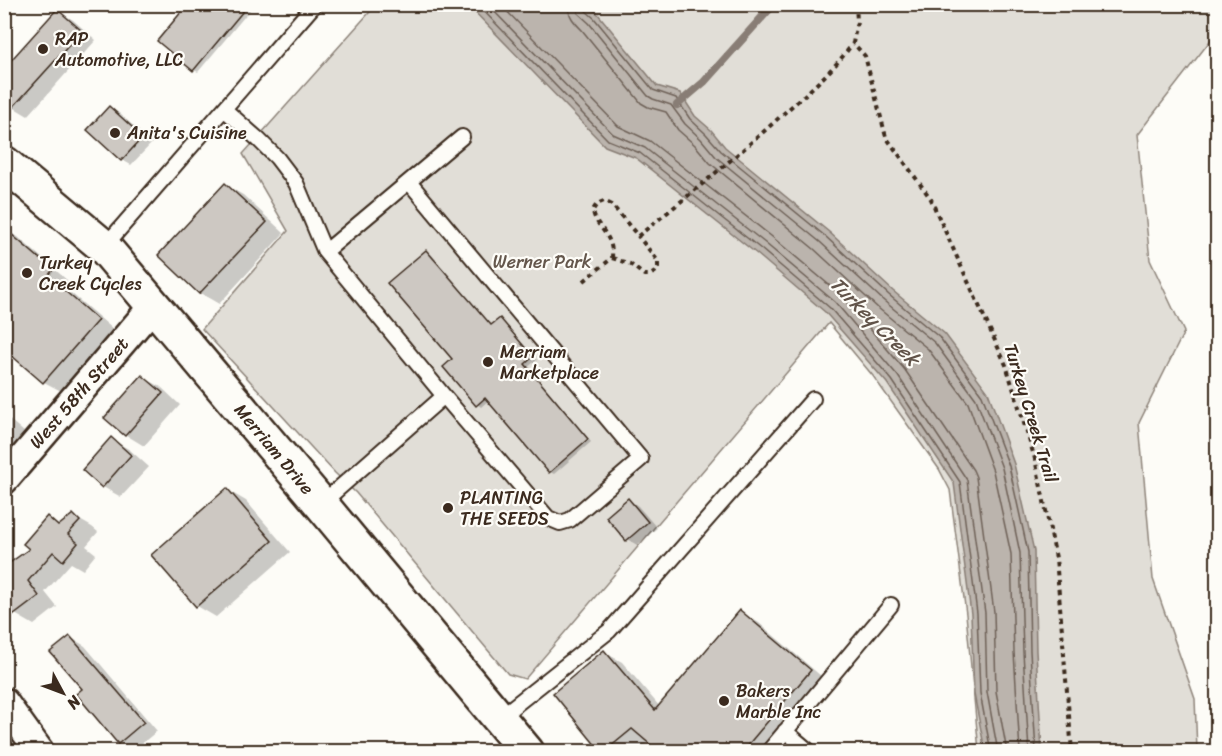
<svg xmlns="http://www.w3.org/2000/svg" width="1222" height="756" viewBox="0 0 1222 756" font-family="Sriracha,sans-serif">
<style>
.green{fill:#e1ded7;stroke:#8e847a;stroke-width:1.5}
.water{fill:#bbb4ad;stroke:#887d74;stroke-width:1.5}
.shadow{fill:#0003}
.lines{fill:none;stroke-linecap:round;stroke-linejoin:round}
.shore{stroke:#6e6157;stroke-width:1.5}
.stream{stroke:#887d74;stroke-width:8}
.building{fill:#cdc8c2;stroke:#3b2a1e;stroke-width:1.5}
.service-casing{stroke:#3b2a1e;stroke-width:18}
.minor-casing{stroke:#3b2a1e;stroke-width:32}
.secondary-casing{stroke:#3b2a1e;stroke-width:38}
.path{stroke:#3b2a1e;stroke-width:4;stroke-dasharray:4.5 4.5;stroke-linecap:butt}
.service{stroke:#fdfcf7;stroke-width:14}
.minor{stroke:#fdfcf7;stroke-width:27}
.secondary{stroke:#fdfcf7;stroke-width:33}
.poi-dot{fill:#3b2a1e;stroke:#fdfcf7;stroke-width:2}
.labels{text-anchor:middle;stroke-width:4.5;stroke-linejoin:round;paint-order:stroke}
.poi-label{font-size:18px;fill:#3b2a1e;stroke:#fdfcf7;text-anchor:start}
.park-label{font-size:18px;fill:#64574c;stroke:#fdfcf7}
.street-label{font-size:18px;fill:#3b2a1e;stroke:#fdfcf7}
.water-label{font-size:20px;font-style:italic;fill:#615349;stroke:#fdfcf7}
</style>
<rect width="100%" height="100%" fill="#fdfcf7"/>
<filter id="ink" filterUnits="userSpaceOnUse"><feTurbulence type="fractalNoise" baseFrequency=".0167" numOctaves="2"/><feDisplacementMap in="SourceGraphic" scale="12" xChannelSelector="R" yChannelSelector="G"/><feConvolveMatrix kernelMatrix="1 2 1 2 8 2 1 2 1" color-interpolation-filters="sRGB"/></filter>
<g filter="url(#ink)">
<path class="green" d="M376,5H1217V32L1137,135L1150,260L1184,332L1139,423L1153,579L1195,699L1197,751H979L966,614L950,490L939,469L873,376L829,323L525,679L508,674L356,493L335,473L202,329L288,231L243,154Z"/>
<path class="water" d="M468,5H587L598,14L657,86L680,93L695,116L711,130L725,147L829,232L893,291L945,334L988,392L1014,464L1034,551L1036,651L1042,751H985L974,694L971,614L954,483L887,383L825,312L757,254L636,158L605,146Z"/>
<path class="shadow" d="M190,4H255L198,72L194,70Z
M58,11L73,20L96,40L28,116L13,107L4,99V53L14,60Z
M109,107L119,113L152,143L131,165L122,160Z
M225,185L243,195L284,233L219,304L200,293L160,255Z
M4,229L18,237L68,281L64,287L114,330L61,391L44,382L4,347Z
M426,251L431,254L492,326L500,319L504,322L537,360L528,367L591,442L554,474L550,472L489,400L481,407L477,404L454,359Z
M143,377L161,387L180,405L144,446L126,435Z
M4,415L24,432L4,456Z
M111,439L130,450L149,467L121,497L103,487Z
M227,490L246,501L290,552L216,617L197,606L153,555Z
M629,500L638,506L657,528L637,545L627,539Z
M73,516L92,527L98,532L86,546L96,554L83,570L71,563L45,592L57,607L34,625L15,614L31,549L47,518L61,526Z
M741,612L759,623L828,682L770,752H661L649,741L636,752H603L604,652L622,662L660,707Z
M70,637L85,646L157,731L133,751L119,743Z"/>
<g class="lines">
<path class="shore" d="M477,4L608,140L640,153L761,249L830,308L892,380L960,482L977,613L980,693L991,752
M487,4L613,134L645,148L765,243L835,302L898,376L967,480L985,613L987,692L998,752
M500,4L618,126L650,141L771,236L841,295L905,370L973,470L976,477L994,612L996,691L1007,752
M568,4C568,16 574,22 582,30L641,103L648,107L666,112L678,130L695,145L710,163L814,249L878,308L928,349L968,403L993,471L1011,554L1014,652L1020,752
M577,4L578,13L589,23L648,96L653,99L671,105L685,124L701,139L716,157L820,242L884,301L935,343L976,399L1002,468L1020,553L1023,652L1029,752
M584,4L585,10L594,18L653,90L676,98L690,119L706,134L721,151L825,236L889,295L940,338L982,395L1009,466L1028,552L1030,651L1036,752"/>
<path class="stream" d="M677,105L704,82L774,4"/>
</g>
<path class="building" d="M188,4H249L193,71L157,41Z
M57,9L82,31L4,117V68Z
M109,106L143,137L121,161L87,130Z
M225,183L267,222L199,294L158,255Z
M4,228L53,270L48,276L98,320L43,383L4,349Z
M426,250L491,325L500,318L533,357L525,364L588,439L549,473L485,398L476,406L443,367L452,359L387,283Z
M142,375L163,393L125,436L104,418Z
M111,437L131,455L102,488L82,470Z
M227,488L272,541L196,607L151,555Z
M628,498L648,522L626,541L606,517Z
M73,514L80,521L68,534L78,543L63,561L53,552L28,581L39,596L14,615L4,603V567L29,549L23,544L47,516L58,526Z
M740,610L811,670L742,752H659L632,729L604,752H601L553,693L604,650L655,710Z
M70,636L144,722L118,744L76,694L82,689L50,652Z"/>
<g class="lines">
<defs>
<path id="service" d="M224,109L259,140L277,158L296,183L325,252L444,396
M104,247L315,4
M325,252L462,137
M321,504L444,396L548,518L560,523L570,520L641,459L409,182
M499,718L609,631L813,399
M785,731L810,752
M768,752L891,605"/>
<path id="minor" d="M4,480L154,305
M4,702L40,752"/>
<path id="secondary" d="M4,163L104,247L321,504L527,752"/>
</defs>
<use href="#service" class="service-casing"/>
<use href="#minor" class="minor-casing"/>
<use href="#secondary" class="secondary-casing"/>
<path class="path" d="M856,4L857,22L853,43L865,56L886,137L931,199L936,211L1006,365L1035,459L1056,558L1072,752
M612,258L630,264L644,275H650L655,272L658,267V261L638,236
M584,281L612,258C614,233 594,227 593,210L597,204L604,201L612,205L638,236C687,197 736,157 782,115C808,92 833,71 853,43"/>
<use href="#service" class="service"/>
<use href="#minor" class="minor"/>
<use href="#secondary" class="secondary"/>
</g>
</g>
<g class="poi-dot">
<circle cx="43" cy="49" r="6"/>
<circle cx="115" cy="133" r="6"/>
<circle cx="27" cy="273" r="6"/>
<circle cx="488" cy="362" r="6"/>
<circle cx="448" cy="508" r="6"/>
<circle cx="724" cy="701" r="6"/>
</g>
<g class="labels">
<g class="poi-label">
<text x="55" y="45">RAP<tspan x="55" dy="21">Automotive, LLC</tspan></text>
<text x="127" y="139">Anita's Cuisine</text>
<text x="39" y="269">Turkey<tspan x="39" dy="21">Creek Cycles</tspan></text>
<text x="500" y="358">Merriam<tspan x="500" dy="21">Marketplace</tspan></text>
<text x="460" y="504">PLANTING<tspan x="460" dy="21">THE SEEDS</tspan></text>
<text x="736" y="697">Bakers<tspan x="736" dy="21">Marble Inc</tspan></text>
</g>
<g class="park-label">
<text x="542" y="268">Werner Park</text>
</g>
<g class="street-label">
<text transform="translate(79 393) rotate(-49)" y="6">West 58th Street</text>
<text transform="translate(1031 413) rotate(73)" y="6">Turkey Creek Trail</text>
<text transform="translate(274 449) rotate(50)" y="6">Merriam Drive</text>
</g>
<g class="water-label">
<text transform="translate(875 321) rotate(45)" y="7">Turkey Creek</text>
</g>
</g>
<rect width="1222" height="756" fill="none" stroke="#fdfcf7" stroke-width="24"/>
<rect x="12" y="12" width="1198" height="732" fill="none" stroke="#3b2a1e" stroke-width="2" filter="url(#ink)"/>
<g transform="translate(63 693) rotate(131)" stroke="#fdfcf7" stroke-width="4.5" paint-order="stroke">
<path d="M0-4.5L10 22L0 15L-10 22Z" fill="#3b2a1e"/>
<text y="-9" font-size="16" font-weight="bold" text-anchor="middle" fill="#3b2a1e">N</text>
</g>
</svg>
